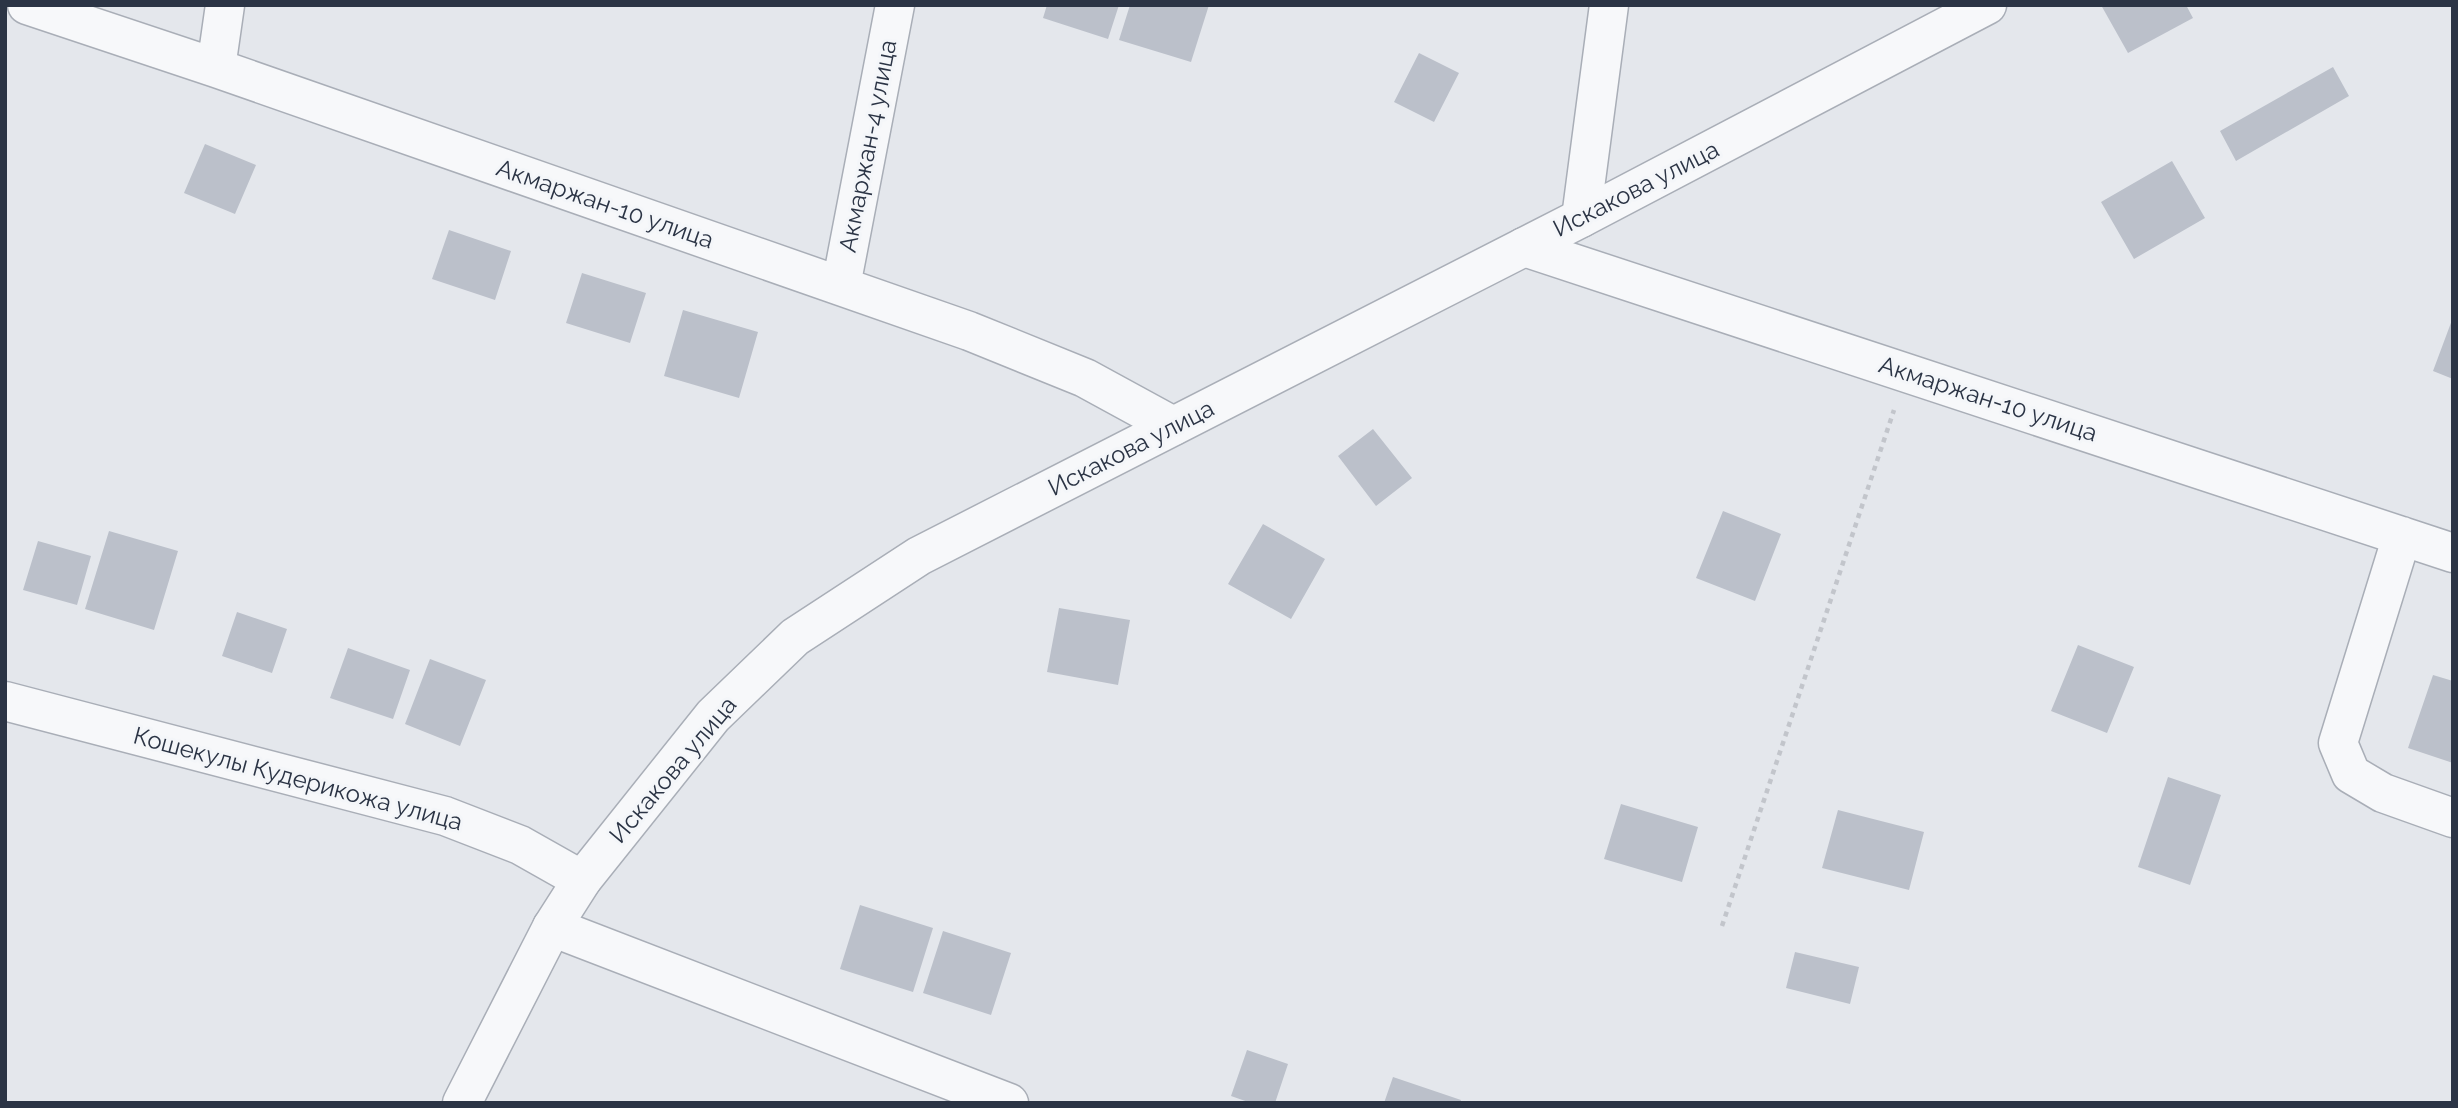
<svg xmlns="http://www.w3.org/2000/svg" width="2458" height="1108" viewBox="0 0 2458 1108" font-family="Raleway,sans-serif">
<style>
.building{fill:#bbc0ca}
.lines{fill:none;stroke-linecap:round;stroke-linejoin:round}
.minor-casing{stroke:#a9aeb7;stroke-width:41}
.tertiary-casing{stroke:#a9aeb7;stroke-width:41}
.path{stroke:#c2c5cb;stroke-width:4.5;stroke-dasharray:5 5;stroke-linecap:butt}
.minor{stroke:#f7f8fa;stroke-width:38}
.tertiary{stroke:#f7f8fa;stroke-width:38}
.labels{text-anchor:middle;stroke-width:6;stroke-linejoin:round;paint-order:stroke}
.street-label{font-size:24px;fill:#2b3445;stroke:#f4f6f9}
</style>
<rect width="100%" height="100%" fill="#e4e7ec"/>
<path class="building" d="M1047,5H1119L1108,39L1043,18Z
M1130,5H1209L1191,62L1119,40Z
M2101,5H2186L2193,18L2128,53Z
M1419,53L1459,73L1434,122L1394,102Z
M2333,67L2349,96L2236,161L2220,131Z
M205,144L256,165L235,214L184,193Z
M2172,161L2205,218L2134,259L2101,202Z
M449,230L511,251L495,300L432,279Z
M582,273L646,293L630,343L566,323Z
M683,310L758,332L739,398L664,376Z
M2452,320H2453V379L2433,371Z
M1373,429L1412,478L1376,506L1338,456Z
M1723,511L1781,534L1755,601L1696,578Z
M1263,524L1325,559L1291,619L1228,584Z
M109,531L178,551L154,630L85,609Z
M38,541L91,556L77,605L23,590Z
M1059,608L1130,620L1118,685L1047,672Z
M237,612L287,629L272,673L222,656Z
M2078,645L2134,667L2107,733L2051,711Z
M348,648L410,670L393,719L330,698Z
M430,659L486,680L460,746L405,724Z
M2433,675L2453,681V763L2408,748Z
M2168,777L2221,795L2190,885L2138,867Z
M1621,804L1698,827L1682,882L1604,859Z
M1838,810L1924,832L1909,890L1822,868Z
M860,905L933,928L913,992L840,969Z
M943,931L1011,953L991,1015L923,993Z
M1795,952L1859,967L1850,1004L1786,988Z
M1247,1050L1288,1064L1275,1103H1251L1231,1096Z
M1393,1077L1461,1100L1460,1103H1384Z"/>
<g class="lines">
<defs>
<path id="minor" d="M27,5L216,68L969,331L1085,378L1173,426
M216,68L225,5
M1581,218L1609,5
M1524,247L2453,553
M841,286L895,5
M2402,536L2338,743L2351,774L2383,793L2453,818
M5,701L445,816L520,845L582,880
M552,927L1009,1103"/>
<path id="tertiary" d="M462,1103L552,927L582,880L713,716L795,637L919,556L1581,218L1987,5"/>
</defs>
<use href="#minor" class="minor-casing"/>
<use href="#tertiary" class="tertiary-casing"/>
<path class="path" d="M1722,926L1894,410"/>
<use href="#minor" class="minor"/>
<use href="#tertiary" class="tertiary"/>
</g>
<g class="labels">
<g class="street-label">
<text transform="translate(868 146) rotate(-79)" y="8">Акмаржан-4 улица</text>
<text transform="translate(1636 189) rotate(-27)" y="8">Искакова улица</text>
<text transform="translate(605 204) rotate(19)" y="8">Акмаржан-10 улица</text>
<text transform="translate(1988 399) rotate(18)" y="8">Акмаржан-10 улица</text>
<text transform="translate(1131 448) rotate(-27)" y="8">Искакова улица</text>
<text transform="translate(673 770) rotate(-50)" y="8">Искакова улица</text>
<text transform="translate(298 779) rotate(15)" y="8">Кошекулы Кудерикожа улица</text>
</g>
</g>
<rect width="2458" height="1108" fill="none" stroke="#2b3445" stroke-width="14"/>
</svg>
